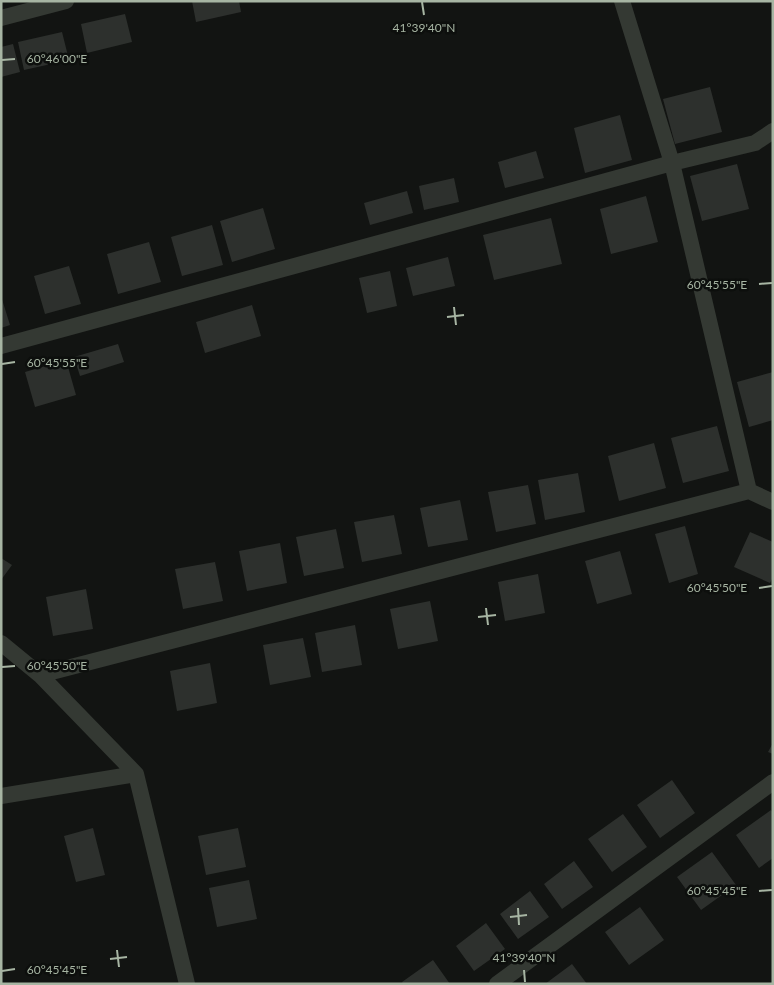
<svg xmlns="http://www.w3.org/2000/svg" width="774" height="985" viewBox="0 0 774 985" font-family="Lato,sans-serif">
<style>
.building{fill:#2d302d}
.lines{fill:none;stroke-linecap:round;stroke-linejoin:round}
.minor{stroke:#343933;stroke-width:16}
.ticks{fill:none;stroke:#a7b5a3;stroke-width:2}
.ticks-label{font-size:12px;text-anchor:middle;fill:#a7b5a3;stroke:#0d0f0d;stroke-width:5;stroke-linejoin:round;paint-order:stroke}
</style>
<rect width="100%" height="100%" fill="#121412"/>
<path class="building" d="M192,1H239L241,12L196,22Z
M125,14L132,42L87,53L81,24Z
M62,32L69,60L24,70L18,42Z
M13,44L20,72L1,77V47Z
M710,87L722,132L675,144L663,99Z
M620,115L632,160L585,173L574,128Z
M536,151L544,178L505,188L498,162Z
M737,164L749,209L702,221L690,176Z
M454,178L459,202L424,210L419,186Z
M407,191L413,213L370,225L364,203Z
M646,196L658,242L611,254L600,209Z
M263,208L275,249L232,262L220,221Z
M551,218L562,264L494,280L483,235Z
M212,225L223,265L182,276L171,237Z
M149,242L161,282L118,294L107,254Z
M448,257L455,286L413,296L406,268Z
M69,266L81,304L45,314L34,276Z
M390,271L397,306L367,313L359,278Z
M1,296L10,325L1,328Z
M252,305L261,336L205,353L196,322Z
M118,344L124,362L80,376L74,357Z
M66,360L76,395L35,407L25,372Z
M773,372V420L749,427L737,382Z
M717,426L729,471L683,483L671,438Z
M654,443L666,488L619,501L608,456Z
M578,473L585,512L545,520L538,480Z
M528,485L536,524L496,532L488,492Z
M460,500L468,540L428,547L420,508Z
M394,515L402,554L362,562L354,522Z
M685,526L698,574L669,583L655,534Z
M336,529L344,568L304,576L296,537Z
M750,532L773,542V577L770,583L734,567Z
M280,543L287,583L247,591L239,551Z
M620,551L632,594L597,604L585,561Z
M1,558L12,565L1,580Z
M215,562L223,601L183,609L175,569Z
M538,574L545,613L505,621L498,582Z
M86,589L93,629L53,636L46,597Z
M430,601L438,641L398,649L390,609Z
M355,625L362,665L322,672L315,633Z
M303,638L311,677L270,685L263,645Z
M210,663L217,703L177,711L170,671Z
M773,743V754L768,752Z
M672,780L695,813L660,838L637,805Z
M771,810L773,813V858L759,868L736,835Z
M623,814L647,847L612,872L588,839Z
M93,828L105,875L76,882L64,836Z
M238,828L246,867L206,875L198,836Z
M712,852L736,885L701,910L677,877Z
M574,861L593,887L562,909L544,884Z
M249,880L257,919L217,927L209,888Z
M530,891L549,917L518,939L500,914Z
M640,907L664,940L629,965L605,932Z
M486,923L505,949L474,971L456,946Z
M433,960L450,984H403L402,982Z
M572,964L587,984H545Z"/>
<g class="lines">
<path class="minor" d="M622,1L672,163L749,491
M1,18L66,1
M1,346L672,163L755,143L773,131
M1,643L40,675L136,774L187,984
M40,675L749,491L773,502
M1,796L136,774
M497,984L773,782"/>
</g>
<path class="ticks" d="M422,2L424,15M2,60L15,59M759,284L772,283M454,307L456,325M447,317L464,315M2,364L15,362M759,588L772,586M486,608L488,625M478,617L496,615M2,667L15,666M759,891L772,890M518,908L519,925M510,917L527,915M117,950L119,967M110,959L127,957M524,970L525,982M2,971L15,969"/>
<g class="ticks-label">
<text x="424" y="32">41°39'40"N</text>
<text x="57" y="63">60°46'00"E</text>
<text x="717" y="289">60°45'55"E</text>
<text x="57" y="367">60°45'55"E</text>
<text x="717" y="592">60°45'50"E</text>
<text x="57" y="670">60°45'50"E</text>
<text x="717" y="895">60°45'45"E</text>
<text x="524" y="962">41°39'40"N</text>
<text x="57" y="974">60°45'45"E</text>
</g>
<rect width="774" height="985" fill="none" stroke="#a7b5a3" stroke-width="5"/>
</svg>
